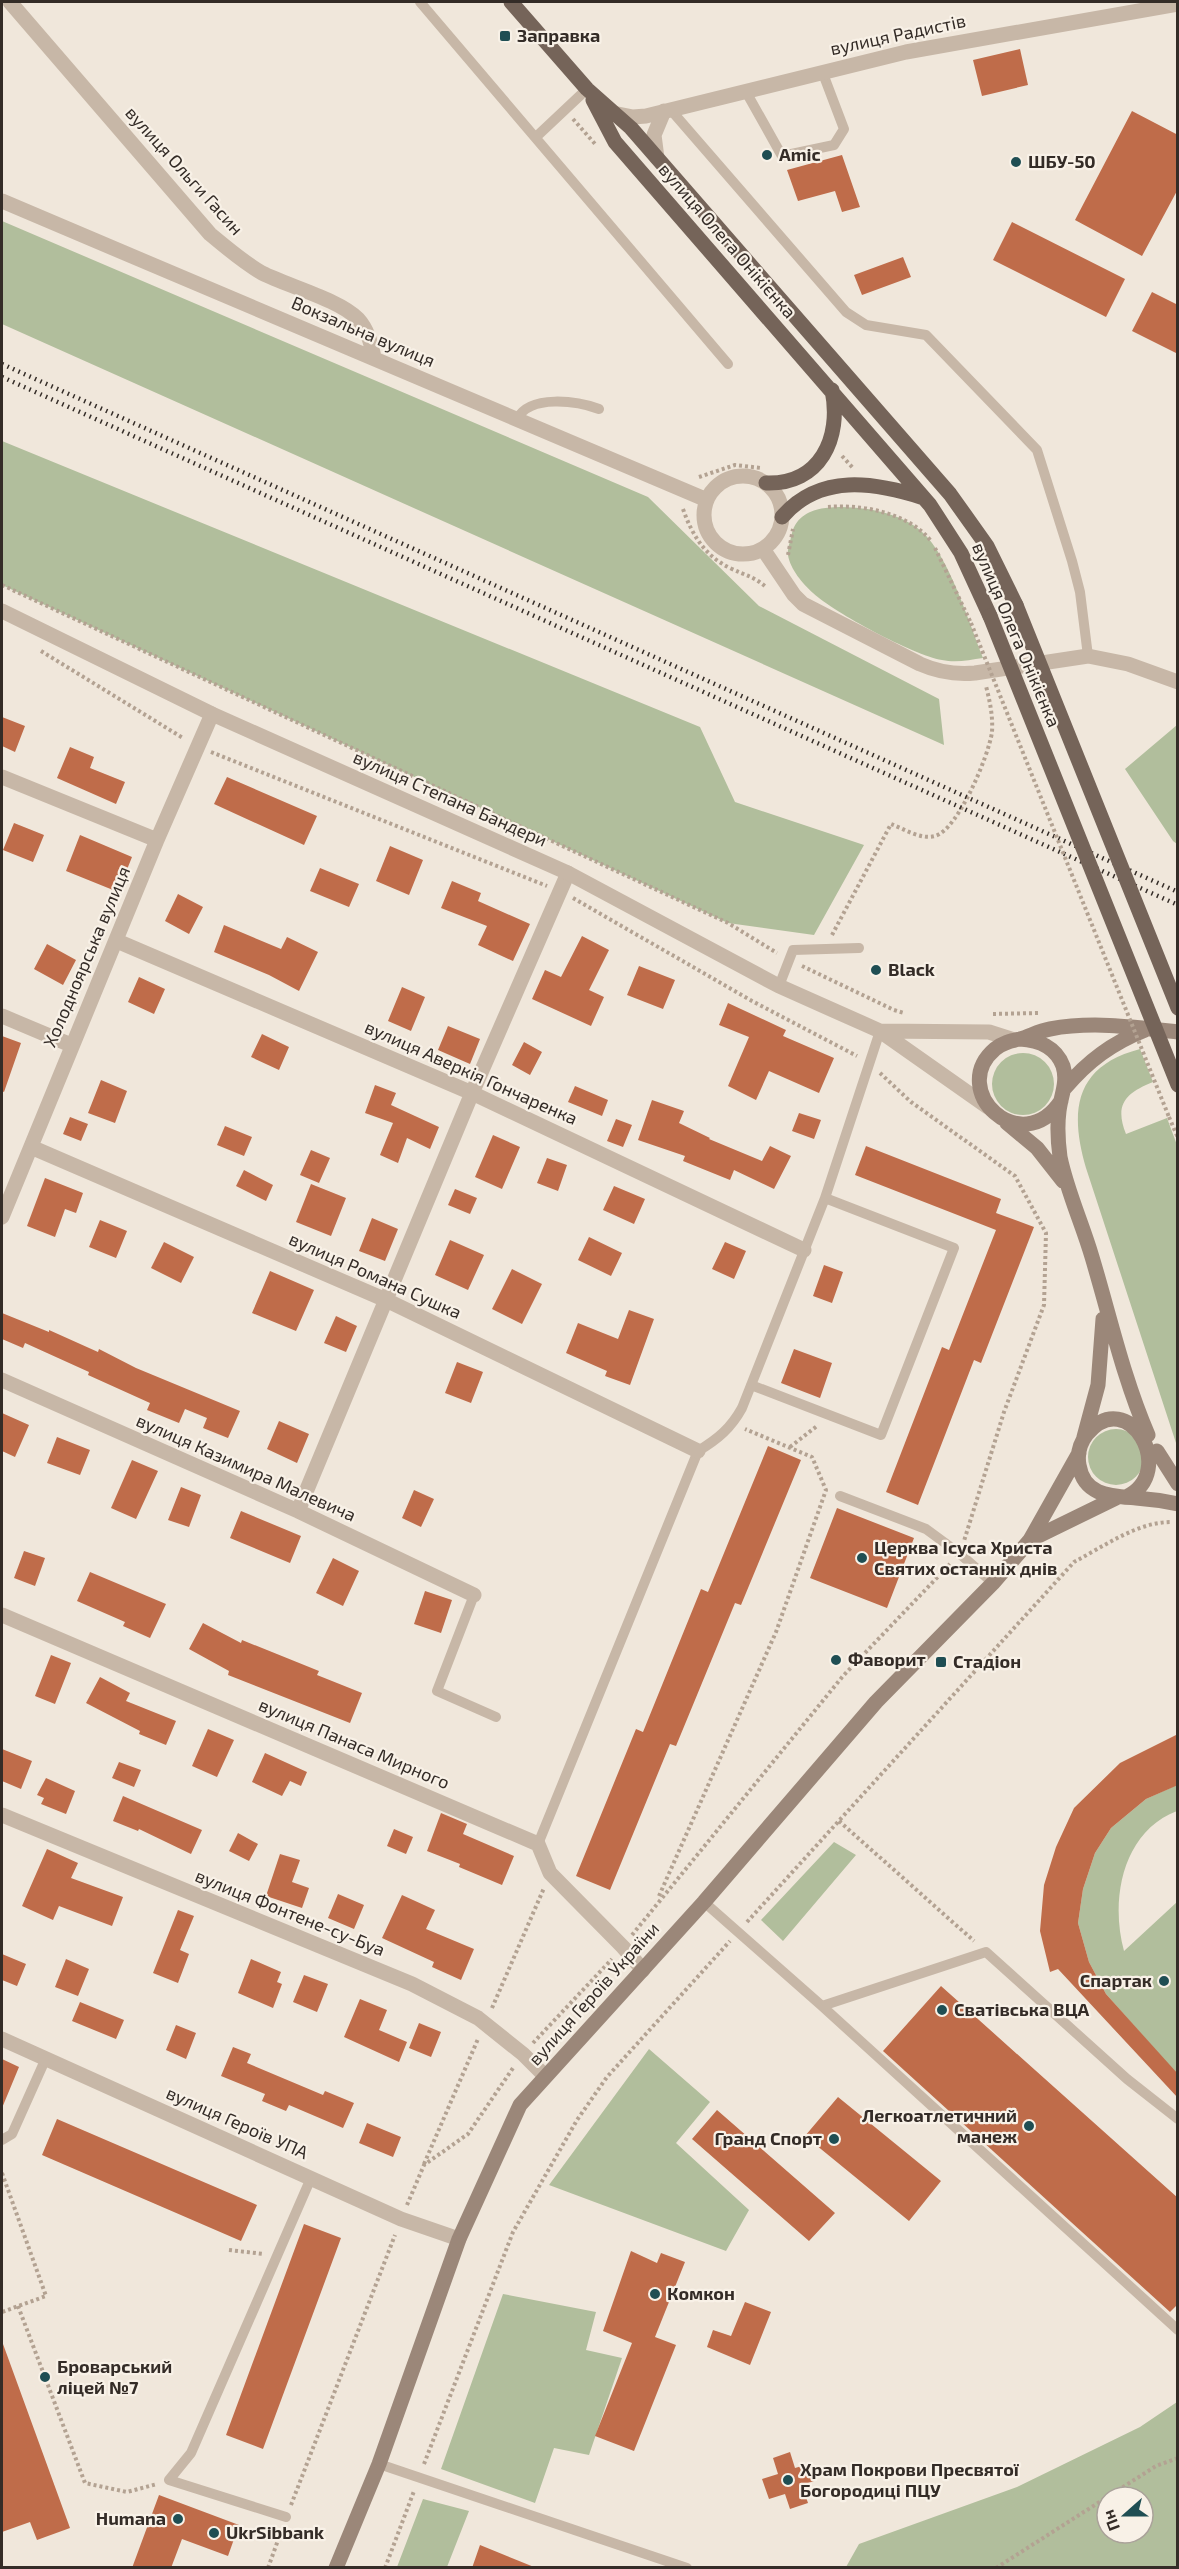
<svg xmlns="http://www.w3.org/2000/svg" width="1179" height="2569" viewBox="0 0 1179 2569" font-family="'Exo 2',sans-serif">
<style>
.green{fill:#b1be9c;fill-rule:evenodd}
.building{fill:#bf6c4a}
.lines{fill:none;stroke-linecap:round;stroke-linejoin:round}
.path{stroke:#b3a292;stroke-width:4;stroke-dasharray:3 3;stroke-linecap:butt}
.service{stroke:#c7b7a7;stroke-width:10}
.minor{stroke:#c7b7a7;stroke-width:15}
.tertiary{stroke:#c7b7a7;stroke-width:15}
.secondary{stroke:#9b8779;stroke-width:15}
.primary{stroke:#756459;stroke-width:15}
.rail{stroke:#342c27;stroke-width:4.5;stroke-dasharray:1.5 4.5;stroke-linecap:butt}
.path-bridge{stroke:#b3a292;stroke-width:4;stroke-dasharray:3 3;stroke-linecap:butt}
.primary-bridge{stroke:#756459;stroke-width:15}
.poi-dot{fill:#1f4e53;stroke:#f8f1e7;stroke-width:2}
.labels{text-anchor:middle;stroke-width:4.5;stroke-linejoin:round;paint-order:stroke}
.street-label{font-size:18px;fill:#342c27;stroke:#f8f1e7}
.poi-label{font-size:18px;font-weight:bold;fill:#342c27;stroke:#f8f1e7;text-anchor:start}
</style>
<rect width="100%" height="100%" fill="#f0e7db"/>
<path class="green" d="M2,221L648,497L759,606L939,699L944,745L2,324Z
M2,441L700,727L735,802L864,845L814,935L728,923L2,585Z
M840,507C866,507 902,513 922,532C949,555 970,626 983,658C969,660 956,663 942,660C913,655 835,613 813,593C803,584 790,569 788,555C787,549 791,539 792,533C798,511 820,507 840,507Z
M1177,725V844L1173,841L1125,769Z
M1140,1049L1153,1082C1126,1093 1114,1104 1126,1134L1167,1118L1177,1145V1446L1086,1168C1069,1110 1075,1066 1140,1049Z
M992 1084a31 31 0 1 1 62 0a31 31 0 1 1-62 0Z
M1088 1457a28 28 0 1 1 56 0a28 28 0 1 1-56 0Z
M1177,1785V1811C1122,1832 1110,1900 1124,1951L1177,1902V2074L1106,1994L1089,1962L1078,1923L1083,1889L1095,1853L1111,1828L1146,1799Z
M834,1842L856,1855L783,1941L761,1920Z
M649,2049L710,2102L676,2143L749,2210L726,2251L549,2185Z
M503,2294L596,2312L586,2350L622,2358L589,2455L554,2448L535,2503L441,2469Z
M1177,2402V2567H846L859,2544L1017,2487L1140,2427ZM1107,2497H1143V2533H1107Z
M423,2499L469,2511L447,2567H397Z"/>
<path class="building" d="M1020,49L1028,85L982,96L973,60Z
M1132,111L1178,135V189L1142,256L1075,220Z
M842,155L860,207L842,212L835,191L798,201L787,170Z
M1012,222L1125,279L1106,317L993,260Z
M903,257L911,277L862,295L854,275Z
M1152,292L1178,305V354L1132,331Z
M2,717L25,726L15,752L2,746Z
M70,747L94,757L90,768L125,782L116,804L57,778Z
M227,777L317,816L304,845L214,804Z
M14,823L44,835L33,862L3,850Z
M80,835L132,857L118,892L66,871Z
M390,846L423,860L409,895L376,881Z
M320,868L359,884L349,907L310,891Z
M452,881L481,893L478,901L530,924L513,961L478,945L487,926L441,908Z
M178,894L203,907L189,934L165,921Z
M224,925L281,949L287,937L318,952L299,991L269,975L214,952Z
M582,936L609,950L589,990L604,997L591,1026L532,999L545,970L561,977Z
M47,944L76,960L63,985L34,969Z
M639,966L675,980L663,1009L627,995Z
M139,977L165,989L154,1014L128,1002Z
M402,987L425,997L411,1031L388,1021Z
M728,1003L786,1030L783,1036L834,1058L819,1093L769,1071L756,1100L728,1086L749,1037L719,1025Z
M448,1026L480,1039L470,1064L438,1050Z
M262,1034L289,1047L279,1070L251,1057Z
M2,1036L21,1043L4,1092L2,1091Z
M524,1042L542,1052L530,1075L512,1065Z
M101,1080L127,1091L115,1123L88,1113Z
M375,1085L396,1093L391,1105L439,1127L430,1149L407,1138L398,1163L380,1155L393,1123L365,1113Z
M575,1086L608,1100L602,1116L568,1102Z
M652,1100L684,1111L679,1123L710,1138L709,1139L762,1161L770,1146L791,1156L774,1189L734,1170L730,1180L683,1161L685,1156L638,1140Z
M799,1113L821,1120L814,1139L792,1131Z
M70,1117L88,1124L81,1141L63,1134Z
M616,1119L632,1125L623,1147L607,1141Z
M225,1126L252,1137L244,1156L217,1145Z
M493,1135L520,1147L502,1189L475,1177Z
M866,1146L1001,1199L996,1213L1034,1227L981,1363L974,1360L918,1505L886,1492L942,1347L949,1350L996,1230L855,1175Z
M311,1150L330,1158L319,1183L300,1175Z
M547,1158L567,1165L558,1191L537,1183Z
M244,1170L273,1185L266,1201L236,1186Z
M45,1178L83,1193L76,1213L65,1209L55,1237L27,1226Z
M311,1184L346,1198L331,1236L296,1222Z
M614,1186L645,1199L634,1224L603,1210Z
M455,1189L477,1198L470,1214L448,1205Z
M372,1218L398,1229L385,1261L359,1251Z
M100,1220L127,1231L116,1258L89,1247Z
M589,1237L622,1253L611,1276L578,1260Z
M450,1240L484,1255L468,1290L435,1275Z
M164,1242L194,1257L181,1283L151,1268Z
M725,1242L746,1251L734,1279L712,1269Z
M824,1265L843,1272L832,1303L813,1296Z
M512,1269L542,1284L522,1324L492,1309Z
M270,1271L314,1290L296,1331L252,1313Z
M629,1310L654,1319L630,1385L605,1376L607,1371L566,1353L578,1323L618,1339Z
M2,1313L49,1332V1330L98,1352L99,1349L136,1368L240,1411L228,1438L203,1428L207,1418L185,1409L179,1423L147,1410L150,1403L88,1375L89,1372L25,1343L23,1348L2,1339Z
M336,1316L357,1326L346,1352L324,1343Z
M794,1349L832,1363L820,1398L781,1383Z
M457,1362L483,1372L471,1403L445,1393Z
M2,1413L29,1425L15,1457L2,1451Z
M279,1421L309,1434L297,1463L267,1449Z
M57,1437L90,1450L80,1475L47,1463Z
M768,1446L801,1460L741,1605L735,1603L676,1746L670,1744L610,1890L576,1876L636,1729L643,1732L701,1589L708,1592Z
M132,1460L158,1471L136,1519L111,1508Z
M181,1487L201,1495L189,1527L168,1520Z
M414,1490L434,1499L421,1527L402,1518Z
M837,1508L914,1538L887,1608L810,1578Z
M241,1511L301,1536L290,1563L230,1538Z
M24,1551L45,1558L35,1586L14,1578Z
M333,1558L359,1571L343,1606L316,1593Z
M90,1572L166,1604L150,1638L123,1626L125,1622L77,1601Z
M425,1591L452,1600L441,1633L414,1624Z
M203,1623L241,1643L242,1640L319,1671L317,1675L362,1693L350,1723L228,1675L229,1671L189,1649Z
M51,1655L71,1663L55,1704L35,1696Z
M100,1677L130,1693L126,1701L176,1721L166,1745L139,1734L140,1731L86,1703Z
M208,1729L234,1740L217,1777L192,1766Z
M1178,1734V1785L1146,1799L1111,1828L1095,1853L1083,1889L1078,1923L1089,1962L1106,1994L1178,2074V2098L1058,1969L1050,1972L1040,1931L1044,1885L1056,1847L1074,1808L1120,1763Z
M2,1749L32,1761L21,1789L2,1781Z
M265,1753L307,1772L301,1786L290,1781L282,1796L252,1782Z
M119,1762L141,1770L134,1787L112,1778Z
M46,1778L75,1791L66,1814L41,1804L44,1798L37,1795Z
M123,1796L202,1830L191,1854L139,1829L138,1831L113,1821Z
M441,1813L467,1824L463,1834L514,1856L502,1885L459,1867L460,1864L427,1851Z
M394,1829L413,1837L406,1854L387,1846Z
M238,1833L258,1844L249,1861L229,1851Z
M47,1849L78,1863L71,1878L123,1897L112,1926L59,1906L53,1920L22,1906Z
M280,1854L300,1860L292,1882L309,1888L302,1908L266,1896Z
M338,1894L364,1905L354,1929L328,1918Z
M402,1895L435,1910L426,1929L474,1949L461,1980L432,1967L434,1962L382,1938Z
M178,1910L194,1916L180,1950L189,1954L178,1983L153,1973Z
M2,1954L26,1964L17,1986L2,1980Z
M66,1959L89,1969L78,1996L55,1987Z
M251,1959L281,1972L277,1982L282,1984L273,2008L238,1993Z
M304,1975L328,1984L317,2012L293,2002Z
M941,1986L1178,2198V2304L1170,2312L883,2051Z
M360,1999L387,2010L379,2030L407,2042L399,2062L344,2037Z
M80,2002L124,2020L116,2039L72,2021Z
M419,2023L441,2032L431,2057L409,2048Z
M176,2025L196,2033L186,2059L166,2050Z
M233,2047L251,2054L247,2063L323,2095L325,2091L354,2103L343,2128L289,2105L286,2111L262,2101L265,2094L221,2076Z
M2,2059L19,2067L2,2108Z
M838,2097L941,2181L909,2221L805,2136Z
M717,2110L835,2213L809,2241L692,2139Z
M57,2119L257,2205L241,2241L42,2155Z
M367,2123L401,2137L393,2157L359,2143Z
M304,2224L341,2238L263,2449L226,2435Z
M631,2251L657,2263L661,2253L685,2262L655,2337L676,2345L634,2451L595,2436L632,2343L603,2331Z
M745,2302L771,2312L750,2365L707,2347L713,2330L731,2336Z
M2,2344H3L70,2528L37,2540L30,2522L2,2532Z
M790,2452L795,2468L809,2464L814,2481L802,2485L808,2503L790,2509L785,2494L769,2499L762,2479L778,2474L773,2458Z
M159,2495L239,2525L228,2556L182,2539L171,2568H132Z
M480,2545L534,2567V2568H472Z"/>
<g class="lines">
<path class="path" d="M573,119L596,145
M842,456L853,468
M699,477L735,465L761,468
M828,507C862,504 909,513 931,541
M683,509C692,535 705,556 730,568C746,576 754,576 767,588
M935,548L971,623
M788,555L793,529
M2,585L728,923L777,953
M41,651L183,738
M211,752L547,886
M573,898L752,1001L857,1056
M832,935L891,824C904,829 921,840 935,836C958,830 989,755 992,732C993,716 990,702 986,686
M802,966L894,1010L904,1013
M993,1014L1039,1013
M880,1073L911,1102L1015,1176L1046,1233L1044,1305L1004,1412L964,1541
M1169,1117L1178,1138
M790,1447L817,1426
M839,1821L974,1941
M659,1896L776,1632L826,1490L812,1457L745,1429
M747,1922L1074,1562C1103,1547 1137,1522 1171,1522
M632,1935L843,1676L951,1563
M492,2008L544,1888
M533,2043L612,1959
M424,2164L478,2039
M2,2173L46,2296L2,2312
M407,2205L424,2165L468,2134L513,2068
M229,2250L264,2254
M18,2306L85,2483L127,2492L157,2484
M424,2464L513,2232L577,2120L607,2077L730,1941
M291,2505L395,2235
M268,2568L282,2529
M385,2568L414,2491
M996,2568L1156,2466L1178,2458"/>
<path class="service" d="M420,2L728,364
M745,90L782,156L834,145L844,129L822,71
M670,109L846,312L866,325L926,335L1037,450L1072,561L1080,592L1088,656
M536,137L587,89
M517,419C530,394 577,401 599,409
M779,986L793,950L859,948
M751,1385L881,1435L954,1248L825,1198
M840,1496L926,1529L960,1554L993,1583
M474,1595L437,1691L496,1717
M538,1844L698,1451C718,1439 731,1428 742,1408L825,1198L880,1031
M704,1902L822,2006L1178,2330
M822,2006L986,1952L1127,2079L1178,2119
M2,2140L12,2134L46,2058
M379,2464L687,2568
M286,2517L169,2480L191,2453L311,2178"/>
<path class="minor" d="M10,2L210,234C227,248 243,262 262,273C288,286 340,300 358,319C368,330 371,344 374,357
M613,113L633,117L646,116L906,52L1178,4
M657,158L654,135L664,111
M2,201L707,500
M704 515a39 39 0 1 1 78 0a39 39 0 1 1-78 0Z
M763,549L794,595L803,604L920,664C938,672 954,675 975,673L1088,656L1128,664L1178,682
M2,777L157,840
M117,941L472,1093L804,1250
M2,1016L71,1045
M31,1147L386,1300L698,1451
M2,1217L157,840L212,714
M2,1380L298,1511L474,1595
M298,1511L472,1093L568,873
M2,1615L538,1844L550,1873L623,1947L643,1970
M2,1815L412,1984L478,2018L523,2054L545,2076
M2,2039L401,2219L459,2239"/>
<path class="tertiary" d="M2,611L212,714L568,873L779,986L880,1031L988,1107
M880,1031L989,1032L1014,1040"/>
<path class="secondary" d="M1020,1039C1038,1040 1056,1047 1063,1066C1068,1082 1061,1095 1059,1111C1057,1126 1058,1142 1060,1157C1067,1191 1082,1223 1092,1257C1110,1317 1123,1377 1148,1435
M1065,1088C1088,1061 1112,1043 1145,1030
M1061,1101C1021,1161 947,1090 995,1049C1002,1043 1010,1041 1020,1039C1030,1036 1039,1031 1050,1029C1092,1021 1135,1027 1178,1032
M1007,1123L1037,1148L1063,1181
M1084,1437L1098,1385L1103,1319
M1157,1451L1178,1484
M1126,1497C1179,1472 1128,1384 1087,1434C1080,1443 1077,1454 1079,1465C1084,1496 1111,1496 1136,1498C1150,1499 1164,1501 1178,1504
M1030,1540L1116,1498
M336,2568L379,2464L459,2239L520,2105L704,1902L876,1702L993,1583L1030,1540L1079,1453"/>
<path class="primary" d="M511,2L587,89L631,128L950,494L987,546L1016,605
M593,100L615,142L930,505L961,553L990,616
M766,483C820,485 842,438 832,390
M782,517C820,473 874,482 924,498"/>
<path class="rail" d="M2,364L1178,892
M2,377L1178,905"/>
<path class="path-bridge" d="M971,623L1169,1117"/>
<path class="primary-bridge" d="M1016,605L1178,1008
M990,616L1178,1085"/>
</g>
<g class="poi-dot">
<rect x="499" y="30" width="12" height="12" rx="3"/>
<circle cx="767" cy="155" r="6"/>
<circle cx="1016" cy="162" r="6"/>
<circle cx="876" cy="970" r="6"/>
<circle cx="862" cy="1558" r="6"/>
<circle cx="836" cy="1660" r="6"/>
<rect x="935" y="1656" width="12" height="12" rx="3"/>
<circle cx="1164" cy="1981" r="6"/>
<circle cx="942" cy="2010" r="6"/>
<circle cx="1029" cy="2126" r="6"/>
<circle cx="834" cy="2139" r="6"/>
<circle cx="655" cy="2294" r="6"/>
<circle cx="45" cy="2377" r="6"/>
<circle cx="788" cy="2480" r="6"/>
<circle cx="178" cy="2519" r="6"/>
<circle cx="214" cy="2533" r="6"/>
</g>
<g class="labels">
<g class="street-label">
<text transform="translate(898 35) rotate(-12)" y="6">вулиця Радистів</text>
<text transform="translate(184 171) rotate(48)" y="6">вулиця Ольги Гасин</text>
<text transform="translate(727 241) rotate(49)" y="6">вулиця Олега Онікієнка</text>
<text transform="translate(363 332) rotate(23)" y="6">Вокзальна вулиця</text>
<text transform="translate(1016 635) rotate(67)" y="6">вулиця Олега Онікієнка</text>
<text transform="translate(450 799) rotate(24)" y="6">вулиця Степана Бандери</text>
<text transform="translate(87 957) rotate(-67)" y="6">Холодноярська вулиця</text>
<text transform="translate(471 1073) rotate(24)" y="6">вулиця Аверкія Гончаренка</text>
<text transform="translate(375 1276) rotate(24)" y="6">вулиця Романа Сушка</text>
<text transform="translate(246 1468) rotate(24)" y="6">вулиця Казимира Малевича</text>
<text transform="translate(354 1744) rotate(23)" y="6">вулиця Панаса Мирного</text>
<text transform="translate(290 1913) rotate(22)" y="6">вулиця Фонтене-су-Буа</text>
<text transform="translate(594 1994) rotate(-48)" y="6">вулиця Героїв України</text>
<text transform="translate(237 2123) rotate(24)" y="6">вулиця Героїв УПА</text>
</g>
<g class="poi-label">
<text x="517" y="42">Заправка</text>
<text x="779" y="161">Amic</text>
<text x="1028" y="168">ШБУ-50</text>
<text x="888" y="976">Black</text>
<text x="874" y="1554">Церква Ісуса Христа<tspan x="874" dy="21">Святих останніх днів</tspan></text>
<text x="848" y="1666">Фаворит</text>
<text x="953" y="1668">Стадіон</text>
<text x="1152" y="1987" text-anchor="end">Спартак</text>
<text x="954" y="2016">Сватівська ВЦА</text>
<text x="1017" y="2122" text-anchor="end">Легкоатлетичний<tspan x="1017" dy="21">манеж</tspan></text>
<text x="822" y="2145" text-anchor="end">Гранд Спорт</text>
<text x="667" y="2300">Комкон</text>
<text x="57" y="2373">Броварський<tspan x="57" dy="21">ліцей №7</tspan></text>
<text x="800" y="2476">Храм Покрови Пресвятої<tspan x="800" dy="21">Богородиці ПЦУ</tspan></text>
<text x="166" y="2525" text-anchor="end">Humana</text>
<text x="226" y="2539">UkrSibbank</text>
</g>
</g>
<rect width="1179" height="2569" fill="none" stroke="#342c27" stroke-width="6"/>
<g transform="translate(1125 2515) rotate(249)"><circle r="28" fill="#f8f1e7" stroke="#aaa29a" stroke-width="1.5"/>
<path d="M0-4.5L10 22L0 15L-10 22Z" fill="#1f4e53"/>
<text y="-9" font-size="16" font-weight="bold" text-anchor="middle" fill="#342c27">Пн</text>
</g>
</svg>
